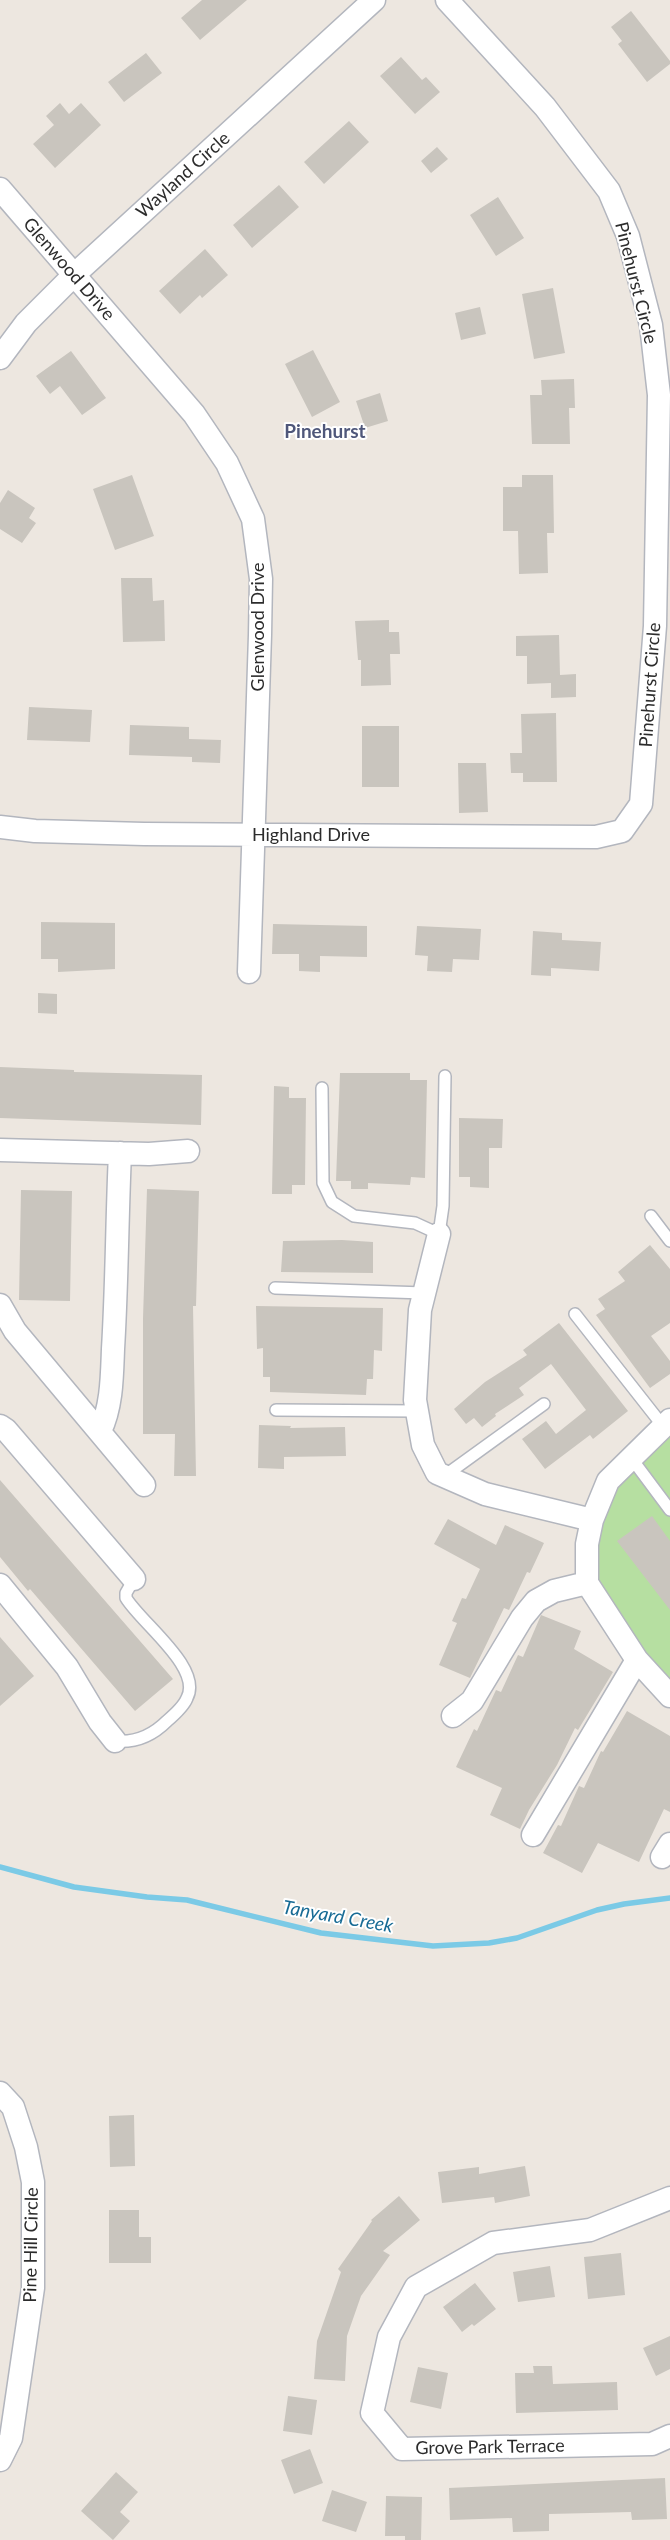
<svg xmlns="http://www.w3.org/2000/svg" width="670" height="2540" viewBox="0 0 670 2540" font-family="Lato,sans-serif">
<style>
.green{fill:#b6dfa1}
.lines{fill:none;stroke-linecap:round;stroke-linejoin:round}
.stream{stroke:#7bcae6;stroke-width:5.5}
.building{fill:#c9c5be}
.lane-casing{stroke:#b3b6be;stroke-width:14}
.street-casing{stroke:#b3b6be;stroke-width:25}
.lane{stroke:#fff;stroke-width:11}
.street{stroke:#fff;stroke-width:22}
.labels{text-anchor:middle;stroke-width:4;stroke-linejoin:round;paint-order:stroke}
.street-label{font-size:18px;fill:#2c2c2c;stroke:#fff}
.neighbourhood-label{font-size:19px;font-weight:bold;fill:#4f577a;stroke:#fff}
.water-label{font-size:19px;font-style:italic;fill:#186b95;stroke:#fff}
</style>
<rect width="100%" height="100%" fill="#ede7e0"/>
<path class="green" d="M670,1432V1683L587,1583V1544L632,1459Z"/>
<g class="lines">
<path class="stream" d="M0,1867L74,1887L147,1897L187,1900L321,1933L433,1946L489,1943L517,1938L597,1910L624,1904L670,1898"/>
</g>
<path class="building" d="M202,0H247L200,40L181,18Z
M631,11L670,61V64L647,82L618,44L622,41L611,27Z
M146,53L162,73L124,102L108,82Z
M401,57L422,80L426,77L440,92L415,114L380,76Z
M60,103L69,114L81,103L101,125L55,168L33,144L54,125L46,116Z
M349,121L369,142L324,184L304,162Z
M437,147L448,159L431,173L421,161Z
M279,185L299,207L252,248L233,225Z
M498,197L524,238L496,256L470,215Z
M205,249L228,275L202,298L200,295L180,314L159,291Z
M553,288L565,353L534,359L522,294Z
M480,307L486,334L461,340L455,313Z
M313,350L340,402L312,417L285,364Z
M71,351L106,398L82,415L60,386L50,394L36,376Z
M574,379L575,408H569L570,444H532L530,395H542L541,380Z
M380,393L388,421L365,428L356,401Z
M132,475L154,536L115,550L93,489Z
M522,475H553L554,533H547L548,573L519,574L518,531H503V487H522Z
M8,490L35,508L29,518L36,523L22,543L0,529V503Z
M121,578H152L153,601L164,600L165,641L123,642Z
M389,620V632H399L400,654H390L391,685L361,686V660H358L355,621Z
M559,635L560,675L576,674V697L551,698V683L527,684V656H516V636Z
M29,707L92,710L90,742L27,740Z
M556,713L557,782H523V773H511L510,753H522L521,714Z
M130,725L189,727V739L221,740L220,763L192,762V757L129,755Z
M362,726H399V787H362Z
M458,763H486L488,812L459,813Z
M41,922L115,923V969L58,972V959H41Z
M273,924L367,926V957L320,956V972L299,971V954H272Z
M417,926L481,929L479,960L453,959L452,972L427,971L428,956L415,955Z
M533,931L562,933V940L601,942L599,971L551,968V976L531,975Z
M38,993L57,994V1014L38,1013Z
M0,1067L74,1070V1072L202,1075L201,1125L0,1118Z
M340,1073H410V1080H427L425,1178L411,1177L410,1185L368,1183V1189H351V1181H336Z
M274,1086L289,1087V1098H306L305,1185H292V1194H272Z
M459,1118L503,1119L502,1148H489V1188L470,1187V1177H459Z
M147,1189L199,1191L196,1306H193L196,1476H174L175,1434H143V1319Z
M21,1190L72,1191L70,1301L19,1300Z
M342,1240L373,1242V1273L281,1272L283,1241Z
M650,1245L670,1269V1323L651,1336L670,1361V1374L650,1388L596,1315L605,1309L598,1299L625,1281L618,1272Z
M256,1306L383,1308L382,1351L374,1350L373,1379H367L366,1395L270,1392V1377H263V1348L257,1349Z
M559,1323L628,1411L593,1439L590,1435L545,1469L522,1439L546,1421L556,1434L586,1410L551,1364L519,1388L524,1395L495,1414L496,1416L482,1427L474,1418L466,1424L454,1409L485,1382L527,1355L523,1350Z
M259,1425L291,1426L290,1428L345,1427L346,1456L284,1457V1469L258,1468Z
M0,1480L173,1679L135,1711L30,1589L28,1591L0,1557Z
M652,1516L670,1541V1610L617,1541Z
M448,1519L496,1545L505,1525L544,1543L530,1573L527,1572L509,1610L504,1608L470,1678L439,1665L457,1623L452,1621L462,1598L466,1599L480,1569L434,1544Z
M541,1615L581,1631L574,1649L613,1672L578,1730L575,1728L557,1765L529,1810L520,1829L490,1815L502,1788L456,1767L474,1729L477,1731L496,1690L501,1692L518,1655L523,1657Z
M0,1637L34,1676L0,1706Z
M627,1711L670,1736V1812L664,1809L639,1862L598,1843L582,1873L543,1853L558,1825L561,1826L579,1786L584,1788L601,1751L603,1752Z
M134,2115L135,2166L110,2167L109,2116Z
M525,2166L530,2196L495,2203L494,2197L442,2203L438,2172L479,2167V2174Z
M399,2196L420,2220L383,2251L390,2255L361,2296L347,2336L345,2381L314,2379L317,2341L341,2272L338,2269L372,2221L371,2220Z
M109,2210H139V2237H151V2263H109Z
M621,2253L625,2295L588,2299L584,2257Z
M550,2266L555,2297L518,2302L513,2272Z
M475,2283L496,2309L474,2326L472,2324L462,2332L443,2307Z
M670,2336V2369L656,2376L643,2348Z
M533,2366H552L553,2384L617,2382L618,2410L516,2413L515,2373H534Z
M418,2367L448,2373L441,2409L410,2402Z
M288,2396L317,2400L312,2435L283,2431Z
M310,2449L323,2483L294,2494L281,2460Z
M116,2472L138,2492L120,2512L130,2521L113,2540L81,2511Z
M665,2478L667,2519L632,2520L631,2512L549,2514V2531L513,2532L512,2518L450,2520L449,2488Z
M332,2490L367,2502L356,2532L322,2521Z
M386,2496L422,2497L421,2540H405V2536H385Z"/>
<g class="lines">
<defs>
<path id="lane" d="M322,1088L323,1183L332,1202L354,1216L415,1223L439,1234L443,1206L445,1076
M651,1216L670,1241
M275,1288L424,1293
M575,1314L663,1426
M276,1410L416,1411
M632,1459L670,1510
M443,1477L544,1404
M115,1741C135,1743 153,1735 167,1721C174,1715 184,1706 187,1698C203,1668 141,1623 126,1598V1593L134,1579"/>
<path id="street" d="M0,189L194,414L227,463L253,519L261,579L260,635L249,972
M0,358L26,323L75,274L374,0
M0,827L35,831L144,834L596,837L622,831L641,804L655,626L659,395L651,325L628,236L609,191L545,107L447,0
M0,1150L149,1154L188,1151
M439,1234L420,1310L415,1400L423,1445L437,1473L485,1494L592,1520
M0,1305L15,1331L144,1485
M670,1420L608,1481L592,1520L587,1544V1583L637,1660L670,1696
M0,1426L6,1430L134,1579
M100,1431C112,1407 112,1375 113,1349C117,1284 117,1218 120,1153
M0,1585L67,1667L100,1722L115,1741
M453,1716L472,1701L522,1618L536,1601L554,1591L587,1583
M533,1835L637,1660
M662,1857L670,1844
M0,2093L13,2107L26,2147L33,2182V2288L11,2438L0,2460
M670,2198L590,2230L493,2243L416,2287L389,2337L372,2413L402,2449L652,2444L670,2436"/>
</defs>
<use href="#lane" class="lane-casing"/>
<use href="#street" class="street-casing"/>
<use href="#lane" class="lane"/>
<use href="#street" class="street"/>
</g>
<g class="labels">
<g class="street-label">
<text transform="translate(183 175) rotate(-42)" y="6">Wayland Circle</text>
<text transform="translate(69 269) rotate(49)" y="6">Glenwood Drive</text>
<text transform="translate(636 283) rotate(76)" y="6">Pinehurst Circle</text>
<text transform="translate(258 627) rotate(-90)" y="6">Glenwood Drive</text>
<text transform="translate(650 685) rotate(-86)" y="6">Pinehurst Circle</text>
<text x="311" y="841">Highland Drive</text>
<text transform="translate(31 2245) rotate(-89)" y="6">Pine Hill Circle</text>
<text transform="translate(490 2447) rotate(-1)" y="6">Grove Park Terrace</text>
</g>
<g class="neighbourhood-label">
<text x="325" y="438">Pinehurst</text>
</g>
<g class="water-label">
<text transform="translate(338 1916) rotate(10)" y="7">Tanyard Creek</text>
</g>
</g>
</svg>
